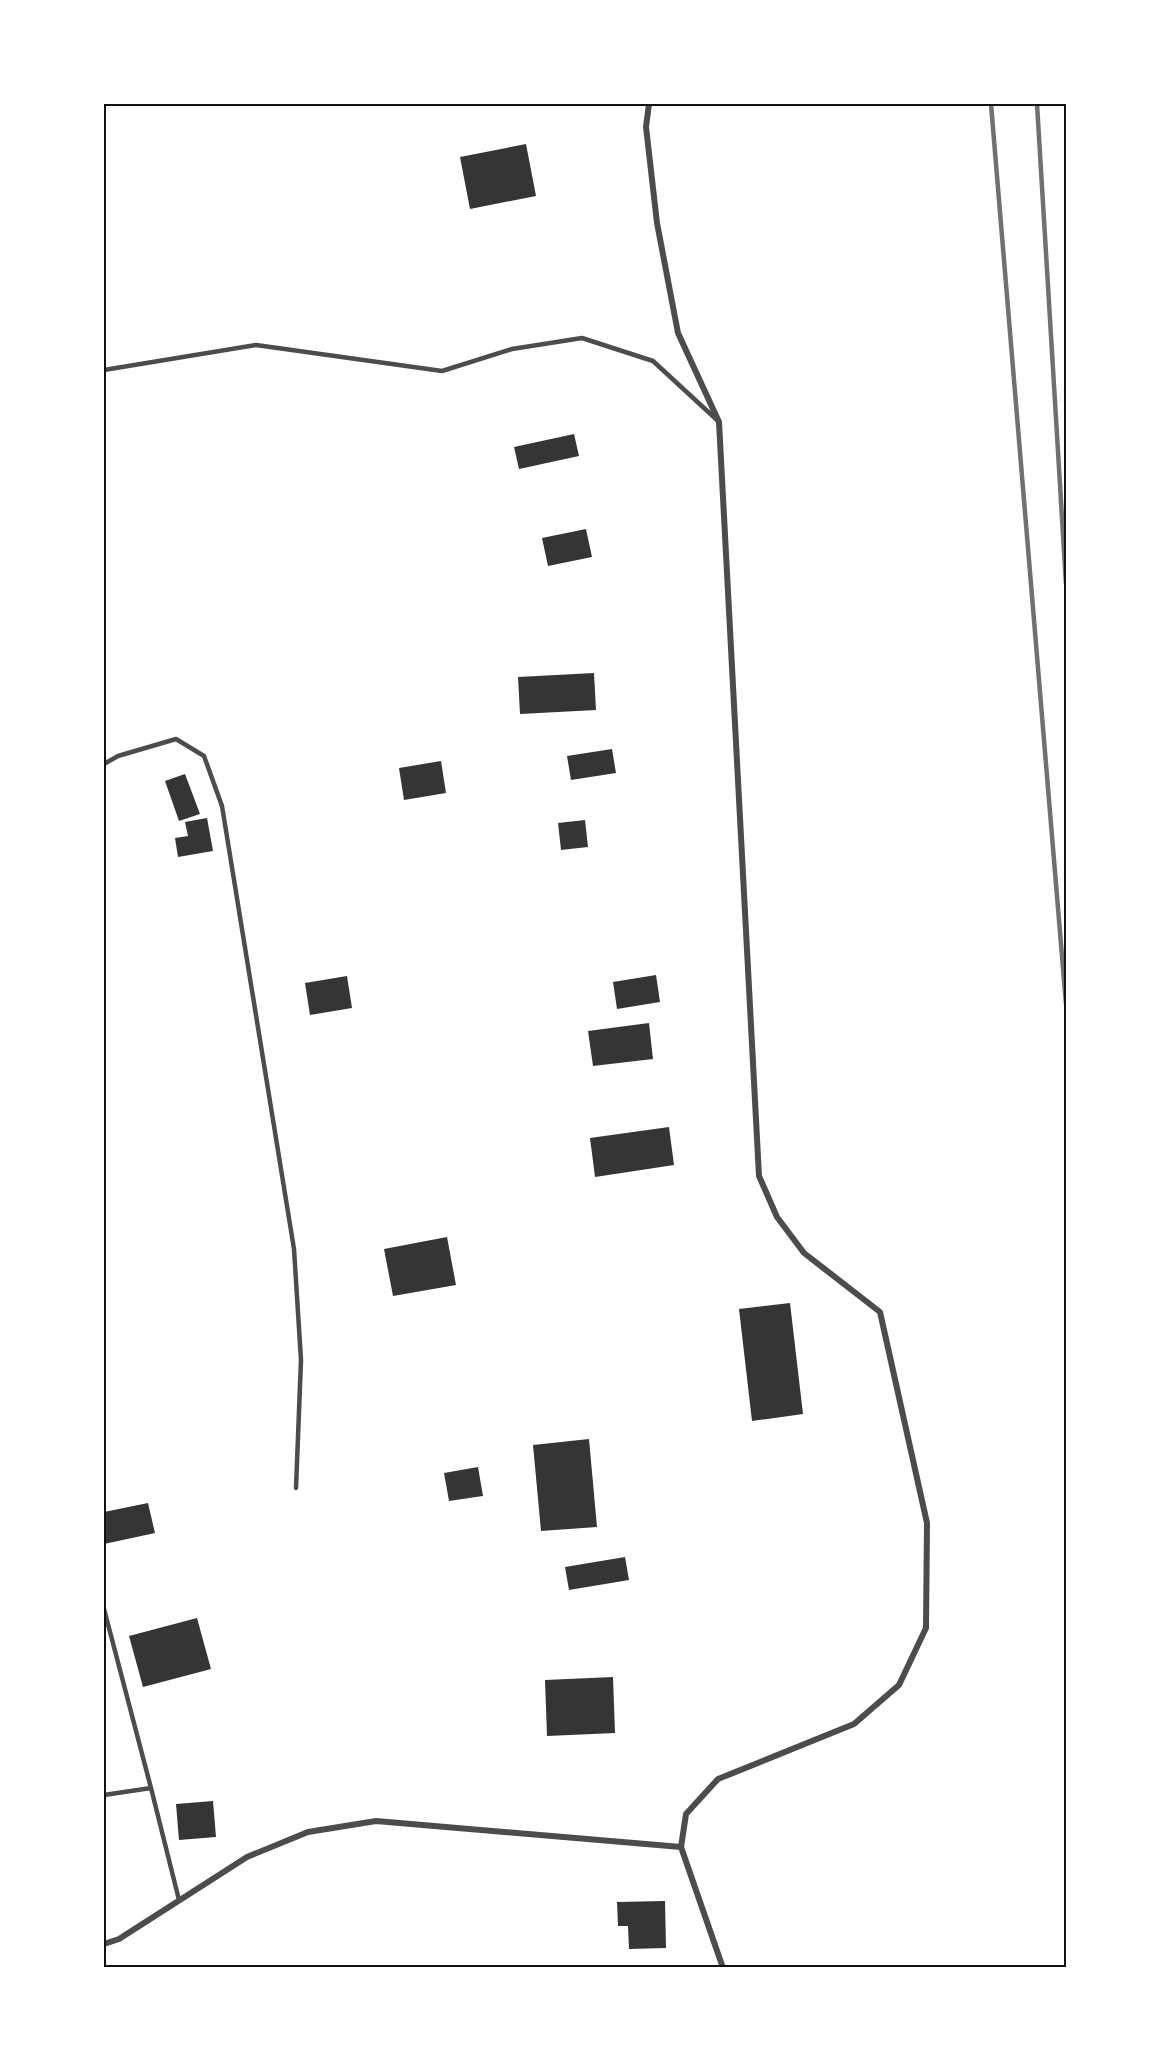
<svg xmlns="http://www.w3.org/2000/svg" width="1170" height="2071" viewBox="0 0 1170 2071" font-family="'Source Serif 4',serif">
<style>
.building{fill:#353535}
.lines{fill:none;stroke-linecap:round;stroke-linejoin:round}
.service{stroke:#4c4c4c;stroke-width:4.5}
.minor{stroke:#4c4c4c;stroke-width:6}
.rail{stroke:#707070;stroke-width:4.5}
.neatline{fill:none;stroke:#111;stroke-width:2}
</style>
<rect width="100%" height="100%" fill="#fff"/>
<path class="building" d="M526,144L536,196L470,209L460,157Z
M574,434L579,456L519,469L514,447Z
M586,529L592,557L548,566L542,538Z
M594,673L596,710L520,714L518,677Z
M612,749L616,773L571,780L567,756Z
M441,761L446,793L404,800L399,768Z
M185,774L200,814L179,821L165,781Z
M207,818L213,851L178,857L175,838L188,836L185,822Z
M585,820L588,847L561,850L558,823Z
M656,975L660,1002L617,1009L613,982Z
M347,976L352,1008L310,1015L305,983Z
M649,1023L653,1059L593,1066L588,1031Z
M669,1127L674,1165L595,1177L590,1138Z
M447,1237L456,1285L393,1296L384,1249Z
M790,1303L803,1414L752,1421L739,1309Z
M589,1439L597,1527L541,1531L533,1445Z
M478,1467L483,1496L449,1501L444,1473Z
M148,1503L155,1533L104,1544V1512Z
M625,1557L629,1580L569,1590L565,1567Z
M197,1618L211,1669L143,1687L129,1636Z
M613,1677L615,1733L547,1736L545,1680Z
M213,1801L216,1837L179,1840L176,1804Z
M665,1901L666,1948L629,1949L628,1926H618L617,1902Z"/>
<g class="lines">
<path class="service" d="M104,370L256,345L442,371L512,349L582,338L653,361L717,420
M104,764L118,756L176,739L204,756L222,806L294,1249L301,1360L296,1488
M104,1609L151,1788
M104,1795L151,1788L179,1900"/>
<path class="minor" d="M649,104L646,127L657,223L678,333L719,422L759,1176L777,1217L804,1253L880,1312L927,1523L926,1628L899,1685L854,1724L718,1779L686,1814L681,1847L723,1968
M104,1944L119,1939L247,1857L308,1832L376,1821L681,1847"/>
<path class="rail" d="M991,104L1066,1004
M1037,104L1066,584"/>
</g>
<rect width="1170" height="2071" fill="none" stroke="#ffffff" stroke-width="210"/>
<rect x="105" y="105" width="960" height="1861" class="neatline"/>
</svg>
